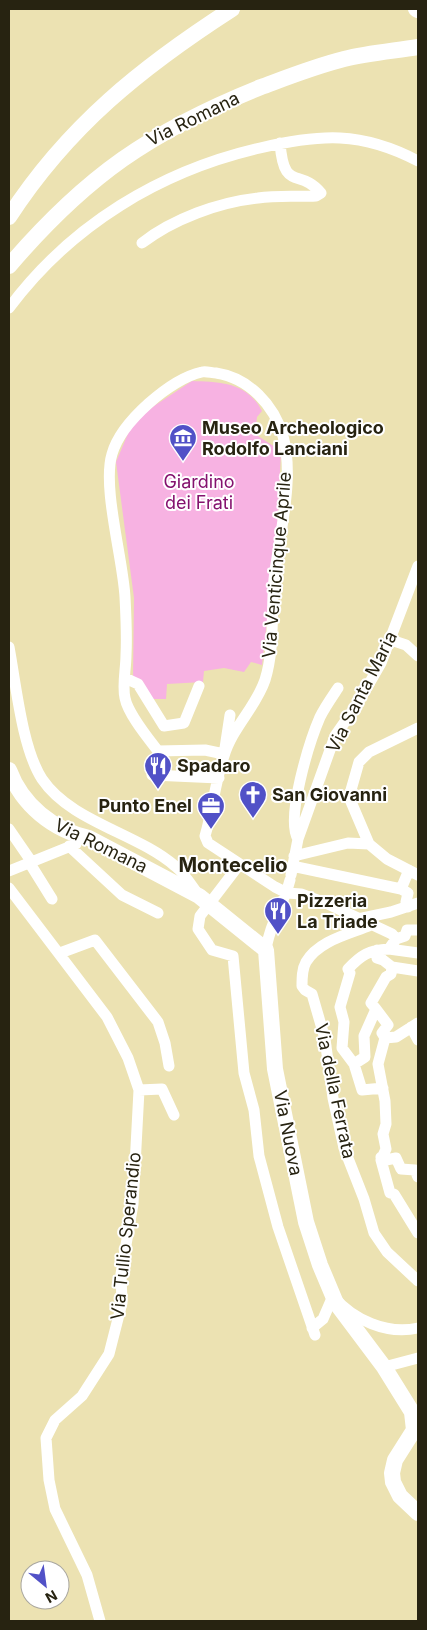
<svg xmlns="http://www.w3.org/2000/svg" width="427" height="1630" viewBox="0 0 427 1630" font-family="Inter,sans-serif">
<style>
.park{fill:#f7b2e2}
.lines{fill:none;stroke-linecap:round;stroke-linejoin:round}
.street{stroke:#fff;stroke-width:11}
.secondary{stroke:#fff;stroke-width:16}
.labels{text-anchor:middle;stroke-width:4;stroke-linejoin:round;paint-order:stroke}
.street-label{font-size:18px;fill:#272311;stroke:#fff}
.poi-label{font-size:18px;font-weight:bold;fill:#272311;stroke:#fff;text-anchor:start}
.park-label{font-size:18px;fill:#84126e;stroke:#fff}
.quarter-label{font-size:20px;font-weight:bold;fill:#272311;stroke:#fff}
</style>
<rect width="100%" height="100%" fill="#ece2b2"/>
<path class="park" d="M192,381C220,382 247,382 262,411L257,417L255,434L281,451L277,532L262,665L251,662L244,672L224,668L204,671L203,682L167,684L166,699H153L144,689L142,680L133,679L134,598L116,462L132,424L154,406Z"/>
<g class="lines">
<path class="street" d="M142,243C173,219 219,202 258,198C278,195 297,197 316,196L321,193C299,167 284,193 280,143
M9,308C71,225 160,171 260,148C320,134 361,131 418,161
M391,640L406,645L418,656
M9,647C16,684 22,748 42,779C71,822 137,833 175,866C184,873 190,883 197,893
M125,678L138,684L164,726L184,723L199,686
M225,748L230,715
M224,754L205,750L158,751C148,738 128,714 125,698C122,685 126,669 126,655C127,636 126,616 125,597C123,559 102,487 112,454C121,422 170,379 202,372C206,371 212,373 216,373C249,378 274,405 283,436C295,479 279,535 274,579C271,612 275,648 265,680C256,707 232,728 224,756C215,782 213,809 205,836L208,843L275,887L287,893L301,894L328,904L392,934L396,939L405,936L407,930H418
M152,775L219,778
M9,829L31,861
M298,839C285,819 310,740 320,717C325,707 332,697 338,688
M369,844L349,797L359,762L369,752L418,728
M69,846L122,895L158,913
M294,856L348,843L369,844L387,859L418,875
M29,862L52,899
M239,865L200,916L198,929L212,950L233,956L244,1073L254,1110L259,1156L278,1227L315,1335
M292,866L401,889L409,870
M9,871L76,844
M291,875L298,839L335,736L358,703L381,663L418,566
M9,888L107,1017L128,1058L139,1090L133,1204L121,1274L122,1303L109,1354L82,1396L55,1420L46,1438L49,1480L55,1509L87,1575L100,1621
M401,889L408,893L406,902L408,907
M358,919L391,912L418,903
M371,925C350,934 319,940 306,962C302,969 302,978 302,986L305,990L312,994L325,1039L333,1098L344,1148L364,1199L374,1233L387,1252L418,1281
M389,949L418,953
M266,950C269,925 284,904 290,880
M377,950V958L383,960L392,967L418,971
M60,953L95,940L158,1022L165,1043L169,1066
M376,1009L388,1025L382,1033L385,1038L378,1064L385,1101L386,1124L383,1134L386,1149L381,1160L390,1193L394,1194L418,1233
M411,1027L418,1040
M385,1038L396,1037L418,1023
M354,1064L365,1057L364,1036L376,1009L371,1003L386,977L391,974L392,967
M383,1088L362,1090L354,1064L342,1048L344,1022L340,1007L350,973L348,969C361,955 369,950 389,949L396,939
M139,1090L162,1089L174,1115
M381,1157L386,1160L396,1158L401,1169L415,1170L418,1177
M312,1328L323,1319L333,1296C353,1320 387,1335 418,1328
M384,1367L418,1358"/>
<path class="secondary" d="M416,9L418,10
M9,217C68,126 142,67 232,9
M9,266C86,176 151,131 261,87C288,77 316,66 344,59C368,53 393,51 418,47
M9,770C22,805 53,830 89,838L199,896L266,950L275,1069L306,1222L320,1265L336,1303L384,1367L412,1412L414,1430L395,1460L392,1473L393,1482L400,1496L418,1513"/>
</g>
<defs>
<symbol id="museum-pin" viewBox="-11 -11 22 30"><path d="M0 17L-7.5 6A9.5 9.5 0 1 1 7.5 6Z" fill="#5151c7" stroke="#fff"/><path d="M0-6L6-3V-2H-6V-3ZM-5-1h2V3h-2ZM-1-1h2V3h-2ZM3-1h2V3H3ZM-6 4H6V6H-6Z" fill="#fff"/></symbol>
<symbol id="restaurant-pin" viewBox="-11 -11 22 30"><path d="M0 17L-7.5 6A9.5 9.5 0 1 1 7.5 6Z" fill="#5151c7" stroke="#fff"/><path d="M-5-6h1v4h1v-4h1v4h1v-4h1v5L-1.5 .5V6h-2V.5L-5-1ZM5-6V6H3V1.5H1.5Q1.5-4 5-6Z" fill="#fff"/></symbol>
<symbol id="church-pin" viewBox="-11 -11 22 30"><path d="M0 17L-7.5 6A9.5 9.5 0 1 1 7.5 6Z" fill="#5151c7" stroke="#fff"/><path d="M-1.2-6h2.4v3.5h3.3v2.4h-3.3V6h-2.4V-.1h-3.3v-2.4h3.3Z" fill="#fff"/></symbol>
<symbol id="office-pin" viewBox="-11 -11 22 30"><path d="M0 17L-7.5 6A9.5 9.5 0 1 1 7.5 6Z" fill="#5151c7" stroke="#fff"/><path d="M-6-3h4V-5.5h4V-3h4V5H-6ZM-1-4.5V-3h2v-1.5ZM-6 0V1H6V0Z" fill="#fff"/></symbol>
</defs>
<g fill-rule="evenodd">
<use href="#museum-pin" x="167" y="422" width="32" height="43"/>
<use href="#restaurant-pin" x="142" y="750" width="32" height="43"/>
<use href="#church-pin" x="237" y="779" width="32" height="43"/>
<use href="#office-pin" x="195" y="790" width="32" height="43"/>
<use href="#restaurant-pin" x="262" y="895" width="32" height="43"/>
</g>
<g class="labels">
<g class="street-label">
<text transform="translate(193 119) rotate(-26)" y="6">Via Romana</text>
<text transform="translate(277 565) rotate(-85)" y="6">Via Venticinque Aprile</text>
<text transform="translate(362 692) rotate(-63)" y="6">Via Santa Maria</text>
<text transform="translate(101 846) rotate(26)" y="6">Via Romana</text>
<text transform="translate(335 1091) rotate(78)" y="6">Via della Ferrata</text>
<text transform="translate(288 1133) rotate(79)" y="6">Via Nuova</text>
<text transform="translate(126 1236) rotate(-84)" y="6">Via Tullio Sperandio</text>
</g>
<g class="poi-label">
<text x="202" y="434">Museo Archeologico<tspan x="202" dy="21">Rodolfo Lanciani</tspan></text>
<text x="177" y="772">Spadaro</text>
<text x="272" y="801">San Giovanni</text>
<text x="192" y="812" text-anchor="end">Punto Enel</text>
<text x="297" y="907">Pizzeria<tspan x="297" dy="21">La Triade</tspan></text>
</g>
<g class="park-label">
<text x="199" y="488">Giardino<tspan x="199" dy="21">dei Frati</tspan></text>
</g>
<g class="quarter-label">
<text x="233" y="872">Montecelio</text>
</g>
</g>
<rect width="427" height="1630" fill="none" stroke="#272311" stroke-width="20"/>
<g transform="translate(45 1585) rotate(151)"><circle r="24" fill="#ffffff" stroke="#a9a7a0"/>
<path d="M0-4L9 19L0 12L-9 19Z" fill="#5151c7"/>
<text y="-8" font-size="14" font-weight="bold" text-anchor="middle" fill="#272311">N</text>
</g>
</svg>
